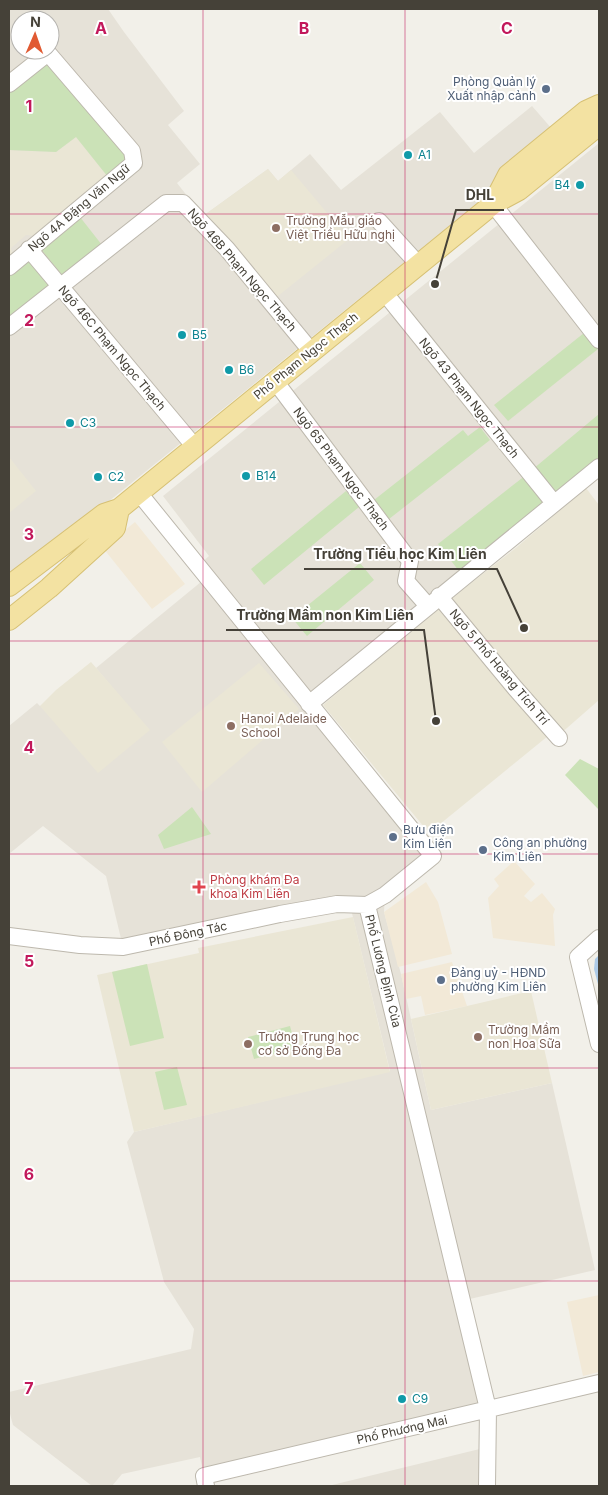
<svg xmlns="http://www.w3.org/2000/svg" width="608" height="1495" viewBox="0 0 608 1495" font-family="Inter,sans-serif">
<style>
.residential{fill:#e6e2d8;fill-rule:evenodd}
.commercial{fill:#f2e9d7}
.education{fill:#eae6d5}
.green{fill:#cbe2b7}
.water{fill:#adcbe8}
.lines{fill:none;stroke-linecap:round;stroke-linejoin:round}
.minor-casing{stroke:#bdb8ad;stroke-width:18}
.major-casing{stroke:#d6c074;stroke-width:22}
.minor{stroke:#fff;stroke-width:16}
.major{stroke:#f3e2a2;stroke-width:20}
.grid{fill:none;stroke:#c2185b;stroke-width:1;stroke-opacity:0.55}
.service-dot{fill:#5c6f8a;stroke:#fff;stroke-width:2}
.culture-dot{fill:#0f9aa8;stroke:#fff;stroke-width:2}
.education-dot{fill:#8d6e63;stroke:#fff;stroke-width:2}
.health-dot{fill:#e0444e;stroke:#fff;stroke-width:2}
.labels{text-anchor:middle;stroke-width:4;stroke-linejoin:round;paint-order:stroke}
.service-label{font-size:12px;fill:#4e5e75;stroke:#fff;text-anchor:start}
.culture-label{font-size:12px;fill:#0d838f;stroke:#fff;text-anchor:start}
.street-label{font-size:12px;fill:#454138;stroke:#fff}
.education-label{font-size:12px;fill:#785e54;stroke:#fff;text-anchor:start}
.health-label{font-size:12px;fill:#be3a42;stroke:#fff;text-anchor:start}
.grid-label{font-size:16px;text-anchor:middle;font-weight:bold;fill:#c2185b;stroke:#fff;stroke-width:4;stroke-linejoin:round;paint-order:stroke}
.leader{fill:none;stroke:#454138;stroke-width:2}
.callout-dot{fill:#454138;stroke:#fff;stroke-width:2}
.callout-label{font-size:14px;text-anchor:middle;font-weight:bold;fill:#454138;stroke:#fff;stroke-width:4;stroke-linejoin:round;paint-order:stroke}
</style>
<rect width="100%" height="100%" fill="#f2f0e9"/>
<path class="residential" d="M9,9H108L124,32L184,111L168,125L200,164L177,183L203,216L268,169L278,181L310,154L341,190L440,112L474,153L532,106L559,137L9,582ZM20,20H50V50H20Z
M599,143V465L309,704L433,856L385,895L384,912L401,974L431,1110L552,1083L595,1270L461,1301L488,1409L204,1476L200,1457L122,1474L112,1486H92L13,1425L9,1410V1392L191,1349L194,1329L164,1282L127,1142L134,1132L390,1071L350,905L123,947L106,876L43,826L9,854V726L37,703L40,706L117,693L96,668L207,577L198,566L209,556L163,496Z
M492,1446L493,1486H328Z"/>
<path class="commercial" d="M135,522L185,584L152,609L103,548Z
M514,861L535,884L524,896L531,902L542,893L555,909L553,915L555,946L493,938L488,898L499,886L494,879Z
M426,882L438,902L452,954L398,967L384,912Z
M452,962L467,1006L425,1015L421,996L406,999L401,974Z
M599,1295V1372L583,1376L567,1302Z"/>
<path class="education" d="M76,137L108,177L37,236L26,235L11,248L13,256L9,259V150L56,152Z
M268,169L278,181L291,170L349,239L273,300L203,216Z
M9,457L36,491L9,513Z
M586,488L599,505V700L559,735L447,602L517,547Z
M439,607L548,736L429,833L323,705Z
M91,662L150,730L98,773L40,706L56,690Z
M259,663L299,709L202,792L162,742Z
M353,917L390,1072L134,1132L97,975L199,953L198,948Z
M531,991L552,1083L431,1110L411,1019Z"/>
<path class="green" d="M48,58L128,153V161L108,177L76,137L56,152L9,150V90Z
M80,217L102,245L63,276L40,248Z
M30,258L51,285L9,319V275Z
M584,333L598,349L508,421L494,405Z
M599,414V460L555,496L533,469Z
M480,427L490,440L389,519L374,500L463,430L468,436Z
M526,475L548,502L459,571L438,544Z
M346,491L359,507L264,585L251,569Z
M360,563L374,580L307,636L292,618Z
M580,759L599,769V810L565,775Z
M192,807L211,834L164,849L158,835Z
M147,964L164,1038L130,1046L112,972Z
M290,1026L296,1048L254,1059L248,1037Z
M177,1067L187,1105L164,1110L155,1072Z"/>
<path class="water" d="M599,955V988L594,969L595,959Z"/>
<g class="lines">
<defs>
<path id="minor" d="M9,84L48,53L132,151L134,163L9,267
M493,204L599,340
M379,221L418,264
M29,249L195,447
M384,292L554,503
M9,327L166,203H183L227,249L311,351
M275,381L410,561L406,581L428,606
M439,596L515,688L559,738
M309,704L599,467
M367,905L488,1409L487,1486
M9,936L80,945L123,947L280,914L337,904L367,905L385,895L433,856L139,493
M599,938L578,957L599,1044
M206,1486L204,1476L599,1383"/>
<path id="major" d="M493,204L508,175L586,111L599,105
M9,586L104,514L119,509L493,204L519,190L599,125
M9,620L49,588L115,528L119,509"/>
</defs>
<use href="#minor" class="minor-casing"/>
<use href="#major" class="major-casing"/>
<use href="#minor" class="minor"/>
<use href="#major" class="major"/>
</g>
<path class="grid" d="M203,9V1486M405,9V1486M9,214H599M9,427H599M9,641H599M9,854H599M9,1068H599M9,1281H599"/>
<g class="service-dot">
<circle cx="546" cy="89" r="5"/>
<circle cx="393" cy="837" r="5"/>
<circle cx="483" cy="850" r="5"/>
<circle cx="441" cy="980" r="5"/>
</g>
<g class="culture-dot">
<circle cx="408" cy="155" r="5"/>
<circle cx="580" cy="185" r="5"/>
<circle cx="182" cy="335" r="5"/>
<circle cx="229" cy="370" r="5"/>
<circle cx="70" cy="423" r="5"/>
<circle cx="246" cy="476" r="5"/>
<circle cx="98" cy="477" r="5"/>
<circle cx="402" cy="1399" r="5"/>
</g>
<g class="education-dot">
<circle cx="276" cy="228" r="5"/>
<circle cx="231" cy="726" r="5"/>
<circle cx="478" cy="1037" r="5"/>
<circle cx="248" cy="1044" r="5"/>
</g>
<path class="health-dot" d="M196.5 879.5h5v5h5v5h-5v5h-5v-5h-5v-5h5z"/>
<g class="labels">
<g class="service-label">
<text x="536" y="86" text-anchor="end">Phòng Quản lý<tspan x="536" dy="14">Xuất nhập cảnh</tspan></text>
<text x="403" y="834">Bưu điện<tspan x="403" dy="14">Kim Liên</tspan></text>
<text x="493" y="847">Công an phường<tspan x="493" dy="14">Kim Liên</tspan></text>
<text x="451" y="977">Đảng uỷ - HĐND<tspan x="451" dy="14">phường Kim Liên</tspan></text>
</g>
<g class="culture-label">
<text x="418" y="159">A1</text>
<text x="570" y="189" text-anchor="end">B4</text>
<text x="192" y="339">B5</text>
<text x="239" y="374">B6</text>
<text x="80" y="427">C3</text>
<text x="256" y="480">B14</text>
<text x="108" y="481">C2</text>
<text x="412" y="1403">C9</text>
</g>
<g class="street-label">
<text transform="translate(79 208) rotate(-40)" y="4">Ngõ 4A Đặng Văn Ngữ</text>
<text transform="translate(242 270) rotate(49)" y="4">Ngõ 46B Phạm Ngọc Thạch</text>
<text transform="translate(112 348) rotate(50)" y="4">Ngõ 46C Phạm Ngọc Thạch</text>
<text transform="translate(306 356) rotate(-39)" y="4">Phố Phạm Ngọc Thạch</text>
<text transform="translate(469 398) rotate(51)" y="4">Ngõ 43 Phạm Ngọc Thạch</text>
<text transform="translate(341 469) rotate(53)" y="4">Ngõ 65 Phạm Ngọc Thạch</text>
<text transform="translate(499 667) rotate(50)" y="4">Ngõ 5 Phố Hoàng Tích Trí</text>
<text transform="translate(188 934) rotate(-12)" y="4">Phố Đông Tác</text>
<text transform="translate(383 971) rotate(76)" y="4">Phố Lương Định Của</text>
<text transform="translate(402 1430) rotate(-13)" y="4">Phố Phương Mai</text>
</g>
<g class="education-label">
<text x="286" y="225">Trường Mẫu giáo<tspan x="286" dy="14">Việt Triều Hữu nghị</tspan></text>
<text x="241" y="723">Hanoi Adelaide<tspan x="241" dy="14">School</tspan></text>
<text x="488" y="1034">Trường Mầm<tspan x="488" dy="14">non Hoa Sữa</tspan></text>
<text x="258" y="1041">Trường Trung học<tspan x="258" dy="14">cơ sở Đống Đa</tspan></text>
</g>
<g class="health-label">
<text x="210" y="884">Phòng khám Đa<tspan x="210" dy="14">khoa Kim Liên</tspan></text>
</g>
</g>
<g class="grid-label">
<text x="101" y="34">A</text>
<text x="304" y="34">B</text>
<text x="507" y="34">C</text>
<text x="29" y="112">1</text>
<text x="29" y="326">2</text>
<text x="29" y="540">3</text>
<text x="29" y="753">4</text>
<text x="29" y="967">5</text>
<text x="29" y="1180">6</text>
<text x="29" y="1394">7</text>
</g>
<path class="leader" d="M435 284L456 210H504M524 628L497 569H304M436 721L424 630H226"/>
<g class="callout-dot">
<circle cx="435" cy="284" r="5"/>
<circle cx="524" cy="628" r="5"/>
<circle cx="436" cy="721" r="5"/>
</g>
<g class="callout-label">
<text x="480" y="200">DHL</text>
<text x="400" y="559">Trường Tiểu học Kim Liên</text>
<text x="325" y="620">Trường Mầm non Kim Liên</text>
</g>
<rect width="608" height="1495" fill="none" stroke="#454138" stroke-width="20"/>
<g transform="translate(35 35) rotate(2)"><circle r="24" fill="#ffffff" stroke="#b5b3af"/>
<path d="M0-4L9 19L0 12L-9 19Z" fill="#e15a32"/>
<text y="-8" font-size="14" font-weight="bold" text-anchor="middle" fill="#454138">N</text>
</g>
</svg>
